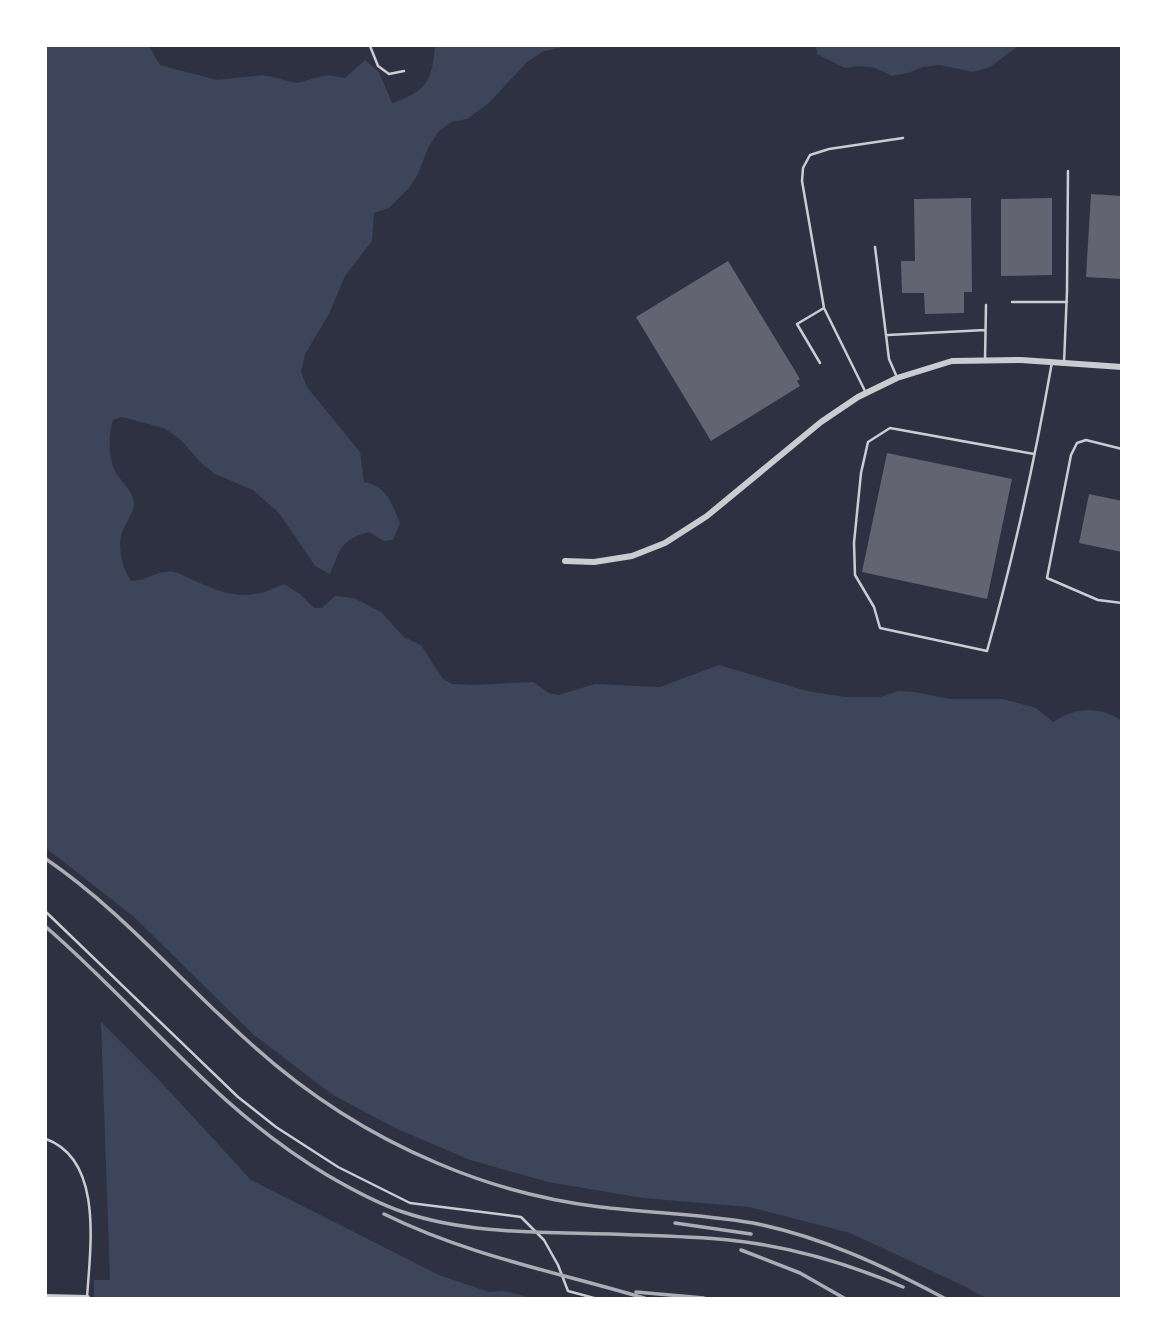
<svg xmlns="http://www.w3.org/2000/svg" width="1167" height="1344" viewBox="0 0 1167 1344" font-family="Montserrat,sans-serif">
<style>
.green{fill:#3c4559}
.building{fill:#626471}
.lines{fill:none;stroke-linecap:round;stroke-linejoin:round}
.service{stroke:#caccd0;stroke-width:2.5}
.minor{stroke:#caccd0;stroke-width:6}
.rail{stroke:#abadb3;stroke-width:3.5}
</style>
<rect width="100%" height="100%" fill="#2d3142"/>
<path class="green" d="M46,46H149L160,65L217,80L263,75L297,83L327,75L345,78L365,60L379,72L392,103C427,91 432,81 435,46H565L542,52L527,62L489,103L467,119L451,122L438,132L428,148L418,174L408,189L389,208L374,213L372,241L345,276L329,314L305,354L301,372L307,387L360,452L364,482C388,487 391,502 400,523L393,540L384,541L369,532C340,540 341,548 330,574L315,566L279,513L253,490L215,474L201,463L181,440L164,428L121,417L113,420C108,436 108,458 116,473C122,483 135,492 134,506C132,516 124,525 121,536C118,548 123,573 132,581C147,581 158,569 174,572C181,573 188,578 195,581C230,596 247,602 284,584L300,594L314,608H322L335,596L354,598L381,612L404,637L421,645L443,679L452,684L473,685L533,682L549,693L558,695L595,684L660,687L719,665L807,691L845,697H881L898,691L915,692L949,699H1003L1036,708L1053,722C1077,707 1097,706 1121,720V1298H985L964,1286L850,1233L749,1207L643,1198L548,1182L470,1160L395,1128L333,1095L254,1035L134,917L46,848Z
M816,46H1018L990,67L973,72L939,65L923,67L908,73L892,76L876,68L861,66L845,68L817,54Z
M101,1022L160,1081L251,1180L439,1275L489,1292L504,1291L532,1298H94V1280H110Z"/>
<path class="building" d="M1091,194L1122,196V279L1086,277Z
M971,198L972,292H964V313L925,314L924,293H902L901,261H915L914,199Z
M1052,198V275L1001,276V199Z
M728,261L800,379L797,381L800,386L711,441L636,317Z
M887,453L1012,479L987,599L862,572Z
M1089,494L1122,501V552L1079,543Z"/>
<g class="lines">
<path class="service" d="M370,46L378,66L389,74L404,71
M875,247L889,359L896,375
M1012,302H1067
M888,335L985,330
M985,361L986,305
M820,363L797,324L824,308
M1064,363L1067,291L1068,171
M866,393L824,308L802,181L803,168L810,155L829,149L903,138
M1122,449L1086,440L1077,443L1071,455L1047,578L1098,600L1122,603
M1034,454L890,428L868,442L861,473L854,543L855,575L874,607L880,628L987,651C1014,556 1035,459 1052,362
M46,912L238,1097L276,1127L338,1167L410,1203L521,1217L544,1240L558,1265L568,1291L594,1298
M46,1139C104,1160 90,1249 87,1298"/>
<path class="minor" d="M565,561L594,562L632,556L665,543L707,516L821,422L858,397L897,378L952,361L1021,360L1122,367
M46,1297L87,1298"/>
<path class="rail" d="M46,859C122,911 181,982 250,1043C305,1093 368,1134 437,1163C488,1185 544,1200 600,1207C651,1213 702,1214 753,1223C820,1236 884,1266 944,1298
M46,927C142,1010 214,1108 327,1175C351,1189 376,1203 403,1212C476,1237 557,1231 634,1235C665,1236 698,1237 729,1240C787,1246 849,1264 903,1287
M384,1214C467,1255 556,1272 644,1298
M675,1223L751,1234
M741,1250L800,1273L844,1298
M636,1292L704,1298"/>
</g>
<rect width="1167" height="1344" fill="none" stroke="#ffffff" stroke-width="94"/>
</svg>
